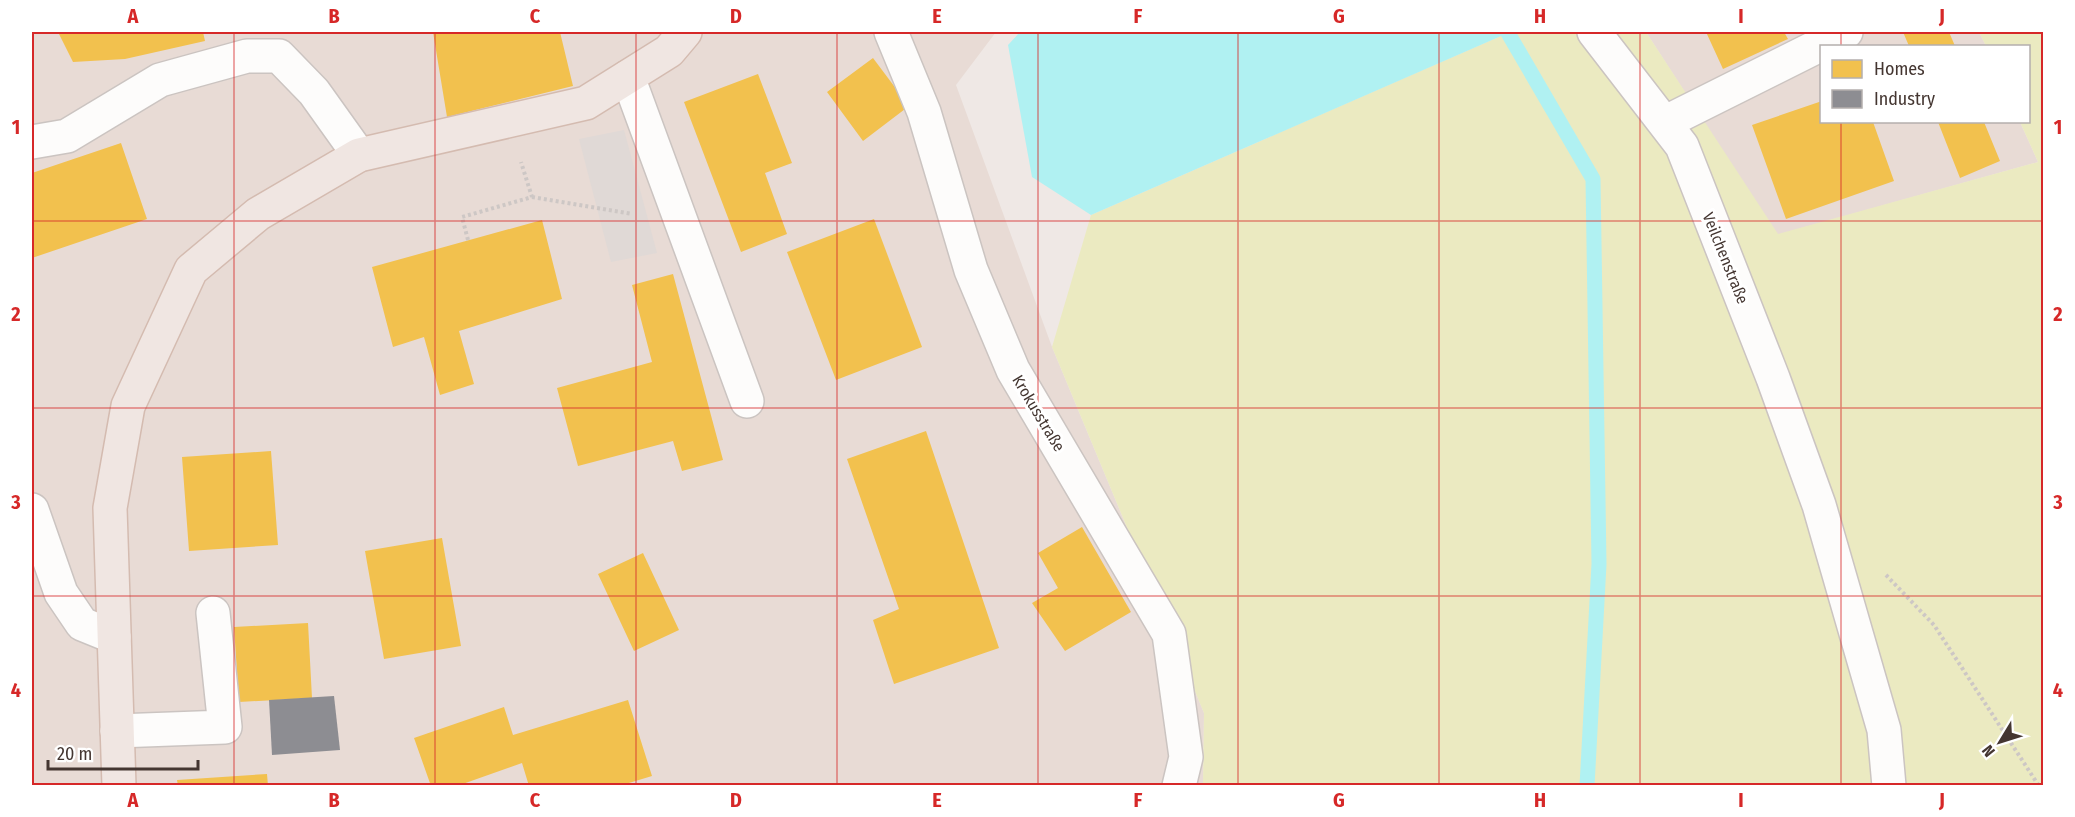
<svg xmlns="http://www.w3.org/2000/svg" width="2075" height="817" viewBox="0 0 2075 817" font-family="'Fira Sans Condensed',sans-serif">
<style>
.residential{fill:#e8dbd5}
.green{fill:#ebeac1}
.parking{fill:#e0d9d6}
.water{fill:#b0f1f2}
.homes{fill:#f2c14e}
.industry{fill:#8d8d92}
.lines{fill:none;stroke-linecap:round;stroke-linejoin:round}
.stream{stroke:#b0f1f2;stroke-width:15}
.minor-casing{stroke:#cbc4c1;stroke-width:36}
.major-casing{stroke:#d4bbb0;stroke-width:36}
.path{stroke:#cdc7c5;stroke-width:4;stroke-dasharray:3 3;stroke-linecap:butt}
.minor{stroke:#fdfcfb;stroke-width:33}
.major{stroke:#f0e6e2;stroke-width:33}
.grid{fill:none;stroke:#d62828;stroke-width:1.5;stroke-opacity:0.55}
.labels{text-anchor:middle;stroke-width:6;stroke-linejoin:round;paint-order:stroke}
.street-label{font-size:16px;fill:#443631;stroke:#fff}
.neatline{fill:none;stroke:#d62828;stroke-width:2}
.grid-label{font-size:20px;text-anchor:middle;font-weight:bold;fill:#d62828}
</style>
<rect width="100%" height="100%" fill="#efe8e5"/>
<path class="residential" d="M32,32H996L956,85L1052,347L1204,713L1203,785H32Z
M1646,32H1979L1986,46H1822V122H2020L2038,162L1777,235Z"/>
<path class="green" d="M1510,32H1646L1778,234L2038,162L2020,122H2028V46H1986L1979,32H2043V785H1203L1204,713L1052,347L1091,215Z"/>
<path class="parking" d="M624,130L657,253L611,262L579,139Z"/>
<path class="water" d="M1020,32H1507L1508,33L1091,215L1032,177L1008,45Z"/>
<path class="homes" d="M58,32H203L205,41L125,59L73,62Z
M433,32H517L518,34L528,32H560L573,86L447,117Z
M1706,32H1784L1788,39L1723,69Z
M1903,32H1949L1955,46H1909Z
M873,58L909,106L863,141L827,92Z
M758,74L792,163L765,173L787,234L741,252L684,102Z
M1822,101V122H1873L1894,181L1786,219L1752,125Z
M1938,122H1984L2000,161L1960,178Z
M121,143L147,219L32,258V173Z
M874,219L922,347L836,380L787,252Z
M542,220L562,299L459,331L474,384L440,395L424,337L393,347L372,267Z
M673,274L723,460L682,471L673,441L578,466L557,388L652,362L632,285Z
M926,431L999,648L894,684L873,620L899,609L847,459Z
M271,451L278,545L189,551L182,457Z
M1082,527L1131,612L1065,651L1032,603L1058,588L1038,553Z
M442,538L461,646L384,659L365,551Z
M643,553L679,630L634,651L598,574Z
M308,623L312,698L239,702L234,627Z
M628,700L652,776L619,786H529L522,763L457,786H431L414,738L504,707L513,735Z
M267,774L268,786H178L177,780Z"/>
<path class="industry" d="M334,696L340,750L272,755L269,700Z"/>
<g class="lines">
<path class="stream" d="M1508,33L1593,179L1599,564L1587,786"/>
<defs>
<path id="minor" d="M891,32L924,112L971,270L1013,370L1169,634L1186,757L1179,786
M1594,32L1682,146L1773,378L1819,505L1884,730L1889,786
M628,77L747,401
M1666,122L1846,32
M32,142L67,136L160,80L247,56H279L314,92L359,155
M32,510L61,593L82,624L114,637
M117,731L225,727L213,613"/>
<path id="major" d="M119,786L110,508L128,406L191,270L258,214L359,155L586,103L669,51L685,32"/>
</defs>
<use href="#minor" class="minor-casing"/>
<use href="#major" class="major-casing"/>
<path class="path" d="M532,197L632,214
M468,240L462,217L532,197L521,162
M1886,575L1934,625L2039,786"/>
<use href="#minor" class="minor"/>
<use href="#major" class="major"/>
</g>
<path class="grid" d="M234,32V786M435,32V786M636,32V786M837,32V786M1038,32V786M1238,32V786M1439,32V786M1640,32V786M1841,32V46M1841,122V786M32,221H2044M32,408H2044M32,596H2044"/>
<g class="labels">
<g class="street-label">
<text transform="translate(1726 258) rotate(68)" y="6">Veilchenstraße</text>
<text transform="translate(1039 413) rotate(59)" y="6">Krokusstraße</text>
</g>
</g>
<rect width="2075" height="817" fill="none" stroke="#ffffff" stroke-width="66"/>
<rect x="1820" y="45" width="210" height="78" fill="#ffffff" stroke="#b4afad" stroke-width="1.5"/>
<rect x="1832" y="60" width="30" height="18" fill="#f2c14e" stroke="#b4afad" stroke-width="1.5"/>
<text x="1874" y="75" font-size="18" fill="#443631">Homes</text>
<rect x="1832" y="90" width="30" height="18" fill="#8d8d92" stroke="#b4afad" stroke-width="1.5"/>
<text x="1874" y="105" font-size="18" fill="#443631">Industry</text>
<g transform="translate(2000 742) rotate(232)" stroke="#ffffff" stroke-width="4.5" paint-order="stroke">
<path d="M0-4.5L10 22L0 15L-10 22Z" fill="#443631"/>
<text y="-9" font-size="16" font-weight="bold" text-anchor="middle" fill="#443631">N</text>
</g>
<path d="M48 760v9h150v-9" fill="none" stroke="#443631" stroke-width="3"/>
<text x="57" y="760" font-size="18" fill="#443631" stroke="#ffffff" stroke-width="4.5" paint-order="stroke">20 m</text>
<rect x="33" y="33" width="2009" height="751" class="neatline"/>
<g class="grid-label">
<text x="133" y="23">A</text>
<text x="334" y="23">B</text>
<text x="535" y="23">C</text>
<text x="736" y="23">D</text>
<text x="937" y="23">E</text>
<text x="1138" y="23">F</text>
<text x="1339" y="23">G</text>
<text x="1540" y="23">H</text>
<text x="1741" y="23">I</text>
<text x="1942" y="23">J</text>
<text x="16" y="134">1</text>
<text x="2058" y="134">1</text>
<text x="16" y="321">2</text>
<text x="2058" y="321">2</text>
<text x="16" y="509">3</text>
<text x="2058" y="509">3</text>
<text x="16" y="697">4</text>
<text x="2058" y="697">4</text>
<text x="133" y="807">A</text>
<text x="334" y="807">B</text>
<text x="535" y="807">C</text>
<text x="736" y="807">D</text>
<text x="937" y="807">E</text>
<text x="1138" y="807">F</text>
<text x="1339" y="807">G</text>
<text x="1540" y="807">H</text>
<text x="1741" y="807">I</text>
<text x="1942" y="807">J</text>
</g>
</svg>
